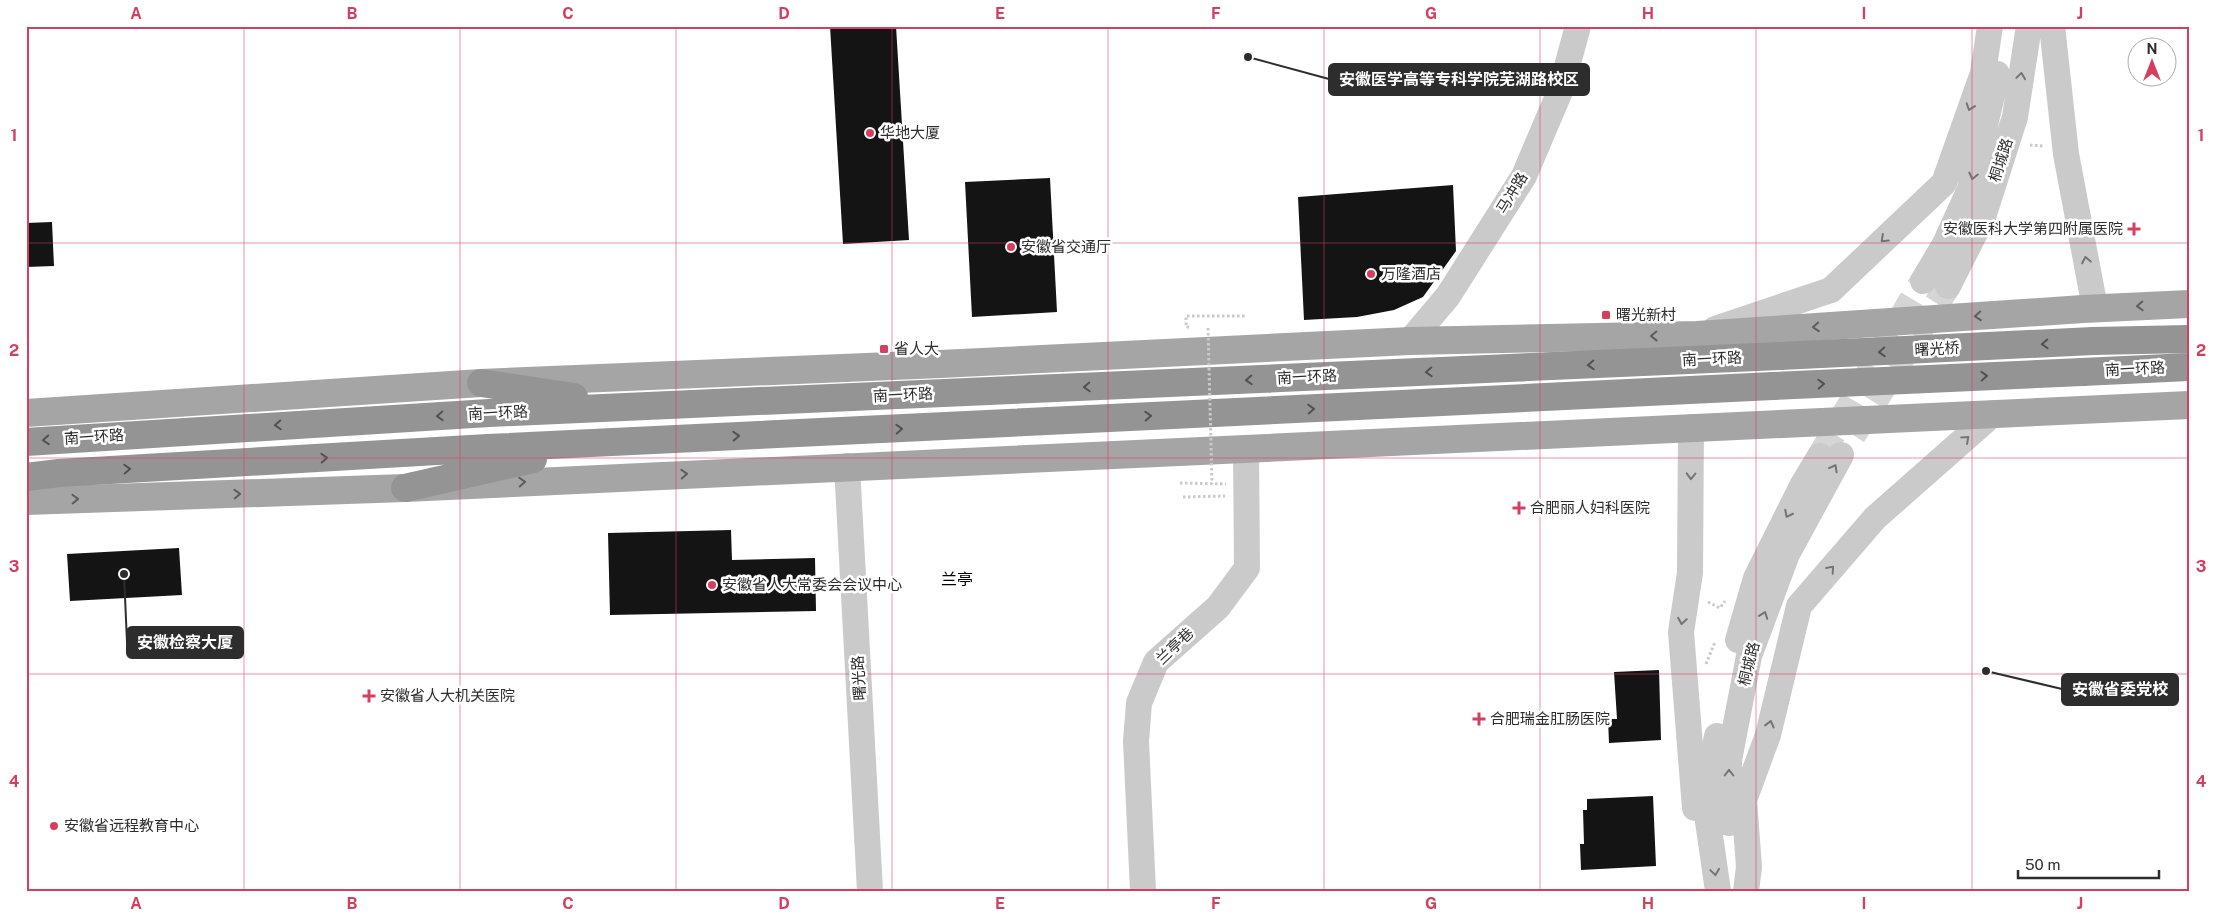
<svg xmlns="http://www.w3.org/2000/svg" width="2215" height="917" viewBox="0 0 2215 917" font-family="'Public Sans','Noto Sans SC',sans-serif">
<style>
.building{fill:#141414}
.lines{fill:none;stroke-linecap:round;stroke-linejoin:round}
.minor-tunnel{stroke:#d5d5d5;stroke-width:26;stroke-dasharray:26 13;stroke-linecap:butt}
.path{stroke:#cacaca;stroke-width:3;stroke-dasharray:2.5 2.5;stroke-linecap:butt}
.minor{stroke:#cacaca;stroke-width:26}
.major{stroke:#a5a5a5;stroke-width:28}
.highway{stroke:#949494;stroke-width:28}
.path-bridge{stroke:#cacaca;stroke-width:3;stroke-dasharray:2.5 2.5;stroke-linecap:butt}
.highway-bridge{stroke:#949494;stroke-width:28}
.oneway{stroke:#747474}
.oneway2{stroke:#5d5d5d}
.oneway3{stroke:#515151}
.grid{fill:none;stroke:#d53e5e;stroke-width:1;stroke-opacity:0.55}
.poi-dot{fill:#d53e5e;stroke:#fff;stroke-width:2}
.labels{text-anchor:middle;stroke-width:5;stroke-linejoin:round;paint-order:stroke}
.poi-label{font-size:15px;fill:#2d2d2d;stroke:#fff;text-anchor:start}
.street-label{font-size:15px;fill:#2d2d2d;stroke:#fff}
.neighbourhood-label{font-size:16px;fill:#000;stroke:#fff}
.leader{fill:none;stroke:#2d2d2d;stroke-width:2}
.callout-dot{fill:#2d2d2d;stroke:#fff;stroke-width:2}
.callout{fill:#2d2d2d;stroke:#2d2d2d;stroke-width:2}
.callout-label{font-size:16px;text-anchor:middle;font-weight:bold;fill:#fff}
.neatline{fill:none;stroke:#d53e5e;stroke-width:2}
.grid-label{font-size:16px;text-anchor:middle;font-weight:bold;fill:#d53e5e}
</style>
<rect width="100%" height="100%" fill="#fff"/>
<path class="building" d="M830,26H896L909,240L843,244Z
M1050,178L1057,312L972,317L965,182Z
M1453,185L1456,251L1423,297L1394,310L1357,317L1304,320L1298,197Z
M52,222L54,266L26,267V223Z
M731,530L732,560L815,558L816,611L610,615L608,533Z
M179,548L182,595L70,601L67,554Z
M1659,670L1661,740L1609,743L1608,719H1617L1614,672Z
M1653,796L1656,866L1581,870L1580,844H1584L1583,810H1587V799Z"/>
<g class="lines">
<path class="minor-tunnel" d="M1853,435L1948,286
M1820,456L1923,281"/>
<path class="path" d="M2030,145L2043,146
M1189,327H1186V316H1245
M1180,483L1226,484
M1183,497L1225,496
M1708,602L1720,608L1725,601
M1706,664L1715,642"/>
<path class="minor" d="M2052,26L2066,154L2095,308
M1923,281L1945,244L1970,189L1997,74
M1948,286L1983,217L2015,117L2029,26
M1715,329L1831,290L1944,183L1983,73L1990,26
M1410,341L1448,296L1524,176L1561,89L1578,26
M1691,427L1690,573L1681,632L1695,808
M847,466L870,891
M1738,640L1756,578L1802,486L1820,456
M1717,736L1705,801L1718,891
M1729,823V760L1749,656L1787,554L1841,455
M1143,891L1136,741L1139,703L1156,662L1218,607L1247,568L1246,448
M1746,891L1749,867L1744,800L1768,735L1799,606L1875,518L1994,413"/>
<path class="major" d="M26,413L481,383L940,364L1410,341L1697,335L2083,309L2189,304
M26,501L405,488L2189,405"/>
<path class="highway" d="M2093,341L2189,339
M2082,372L2189,367
M481,383L574,397
M26,442L489,413L1780,356
M26,477L59,473L488,448L1773,386
M405,488L533,459"/>
<path class="path-bridge" d="M1208,328L1212,484"/>
<path class="highway-bridge" d="M1780,356L2093,341
M1773,386L2082,372"/>
</g>
<defs><path id="oneway-chevron" d="M-2-3.5L2.5 0L-2 3.5" fill="none" stroke-width="1.6" stroke-linecap="round" stroke-linejoin="round" transform="scale(1.25)"/></defs>
<g class="oneway">
<use href="#oneway-chevron" transform="translate(2021 76) rotate(-82)"/>
<use href="#oneway-chevron" transform="translate(1970 107) rotate(109)"/>
<use href="#oneway-chevron" transform="translate(1973 176) rotate(103)"/>
<use href="#oneway-chevron" transform="translate(1884 239) rotate(137)"/>
<use href="#oneway-chevron" transform="translate(2086 260) rotate(-101)"/>
<use href="#oneway-chevron" transform="translate(1966 439) rotate(-42)"/>
<use href="#oneway-chevron" transform="translate(1834 468) rotate(-61)"/>
<use href="#oneway-chevron" transform="translate(1691 476) rotate(91)"/>
<use href="#oneway-chevron" transform="translate(1788 514) rotate(117)"/>
<use href="#oneway-chevron" transform="translate(1831 569) rotate(-49)"/>
<use href="#oneway-chevron" transform="translate(1764 615) rotate(-70)"/>
<use href="#oneway-chevron" transform="translate(1682 621) rotate(99)"/>
<use href="#oneway-chevron" transform="translate(1770 724) rotate(-76)"/>
<use href="#oneway-chevron" transform="translate(1729 773) rotate(-90)"/>
<use href="#oneway-chevron" transform="translate(1715 872) rotate(82)"/>
</g>
<g class="oneway2">
<use href="#oneway-chevron" transform="translate(2140 306) rotate(177)"/>
<use href="#oneway-chevron" transform="translate(1978 316) rotate(176)"/>
<use href="#oneway-chevron" transform="translate(1816 327) rotate(176)"/>
<use href="#oneway-chevron" transform="translate(1654 336) rotate(179)"/>
<use href="#oneway-chevron" transform="translate(684 474) rotate(-3)"/>
<use href="#oneway-chevron" transform="translate(522 482) rotate(-3)"/>
<use href="#oneway-chevron" transform="translate(237 494) rotate(-2)"/>
<use href="#oneway-chevron" transform="translate(75 499) rotate(-2)"/>
</g>
<g class="oneway3">
<use href="#oneway-chevron" transform="translate(2045 344) rotate(177)"/>
<use href="#oneway-chevron" transform="translate(1882 352) rotate(177)"/>
<use href="#oneway-chevron" transform="translate(1591 365) rotate(177)"/>
<use href="#oneway-chevron" transform="translate(1429 372) rotate(177)"/>
<use href="#oneway-chevron" transform="translate(1984 376) rotate(-3)"/>
<use href="#oneway-chevron" transform="translate(1249 380) rotate(177)"/>
<use href="#oneway-chevron" transform="translate(1821 384) rotate(-3)"/>
<use href="#oneway-chevron" transform="translate(1087 387) rotate(177)"/>
<use href="#oneway-chevron" transform="translate(1311 409) rotate(-3)"/>
<use href="#oneway-chevron" transform="translate(440 416) rotate(177)"/>
<use href="#oneway-chevron" transform="translate(1148 416) rotate(-3)"/>
<use href="#oneway-chevron" transform="translate(278 425) rotate(177)"/>
<use href="#oneway-chevron" transform="translate(899 429) rotate(-3)"/>
<use href="#oneway-chevron" transform="translate(736 436) rotate(-3)"/>
<use href="#oneway-chevron" transform="translate(46 440) rotate(176)"/>
<use href="#oneway-chevron" transform="translate(324 458) rotate(-3)"/>
<use href="#oneway-chevron" transform="translate(127 469) rotate(-3)"/>
</g>
<path class="grid" d="M244,26V891M460,26V891M676,26V891M892,26V891M1108,26V891M1324,26V891M1540,26V891M1756,26V891M1972,26V891M26,243H2189M26,458H2189M26,674H2189"/>
<g class="poi-dot">
<circle cx="870" cy="133" r="5"/>
<path d="M2131.5 221.5h5v5h5v5h-5v5h-5v-5h-5v-5h5z"/>
<circle cx="1011" cy="247" r="5"/>
<circle cx="1371" cy="274" r="5"/>
<rect x="1601" y="310" width="10" height="10" rx="2.5"/>
<rect x="879" y="344" width="10" height="10" rx="2.5"/>
<path d="M1516.5 500.5h5v5h5v5h-5v5h-5v-5h-5v-5h5z"/>
<circle cx="712" cy="585" r="5"/>
<path d="M366.5 688.5h5v5h5v5h-5v5h-5v-5h-5v-5h5z"/>
<path d="M1476.5 711.5h5v5h5v5h-5v5h-5v-5h-5v-5h5z"/>
<circle cx="54" cy="826" r="5"/>
</g>
<g class="labels">
<g class="poi-label">
<text x="880" y="138">华地大厦</text>
<text x="2123" y="234" text-anchor="end">安徽医科大学第四附属医院</text>
<text x="1021" y="252">安徽省交通厅</text>
<text x="1381" y="279">万隆酒店</text>
<text x="1616" y="320">曙光新村</text>
<text x="894" y="354">省人大</text>
<text x="1530" y="513">合肥丽人妇科医院</text>
<text x="722" y="590">安徽省人大常委会会议中心</text>
<text x="380" y="701">安徽省人大机关医院</text>
<text x="1490" y="724">合肥瑞金肛肠医院</text>
<text x="64" y="831">安徽省远程教育中心</text>
</g>
<g class="street-label">
<text transform="translate(2001 160) rotate(-72)" y="5">桐城路</text>
<text transform="translate(1512 193) rotate(-59)" y="5">马冲路</text>
<text transform="translate(1937 349) rotate(-3)" y="5">曙光桥</text>
<text transform="translate(1712 359) rotate(-3)" y="5">南一环路</text>
<text transform="translate(2135 369) rotate(-3)" y="5">南一环路</text>
<text transform="translate(1307 377) rotate(-3)" y="5">南一环路</text>
<text transform="translate(903 395) rotate(-3)" y="5">南一环路</text>
<text transform="translate(498 413) rotate(-3)" y="5">南一环路</text>
<text transform="translate(94 437) rotate(-4)" y="5">南一环路</text>
<text transform="translate(1175 646) rotate(-44)" y="5">兰亭巷</text>
<text transform="translate(1749 664) rotate(-76)" y="5">桐城路</text>
<text transform="translate(859 678) rotate(-93)" y="5">曙光路</text>
</g>
<g class="neighbourhood-label">
<text x="957" y="585">兰亭</text>
</g>
</g>
<path class="leader" d="M1248 57L1329 79M124 574L127 642M1986 671L2062 689"/>
<g class="callout-dot">
<circle cx="1248" cy="57" r="5"/>
<circle cx="124" cy="574" r="5"/>
<circle cx="1986" cy="671" r="5"/>
</g>
<g class="callout">
<rect x="1329" y="64" width="260" height="31" rx="5"/>
<rect x="127" y="627" width="116" height="31" rx="5"/>
<rect x="2062" y="674" width="116" height="31" rx="5"/>
</g>
<g class="callout-label">
<text x="1459" y="85">安徽医学高等专科学院芜湖路校区</text>
<text x="185" y="648">安徽检察大厦</text>
<text x="2120" y="695">安徽省委党校</text>
</g>
<rect width="2215" height="917" fill="none" stroke="#ffffff" stroke-width="55"/>
<g transform="translate(2152 62)"><circle r="24" fill="#ffffff" stroke="#ababab"/>
<path d="M0-4L9 19L0 12L-9 19Z" fill="#d53e5e"/>
<text y="-8" font-size="14" font-weight="bold" text-anchor="middle" fill="#2d2d2d">N</text>
</g>
<path d="M2018 870v8h141v-8" fill="none" stroke="#2d2d2d" stroke-width="2.5"/>
<text x="2025" y="870" font-size="15" fill="#2d2d2d" stroke="#ffffff" stroke-width="4" paint-order="stroke">50 m</text>
<rect x="28" y="28" width="2160" height="862" class="neatline"/>
<g class="grid-label">
<text x="136" y="19">A</text>
<text x="352" y="19">B</text>
<text x="568" y="19">C</text>
<text x="784" y="19">D</text>
<text x="1000" y="19">E</text>
<text x="1216" y="19">F</text>
<text x="1431" y="19">G</text>
<text x="1648" y="19">H</text>
<text x="1864" y="19">I</text>
<text x="2080" y="19">J</text>
<text x="14" y="141">1</text>
<text x="2201" y="141">1</text>
<text x="14" y="356">2</text>
<text x="2201" y="356">2</text>
<text x="14" y="572">3</text>
<text x="2201" y="572">3</text>
<text x="14" y="787">4</text>
<text x="2201" y="787">4</text>
<text x="136" y="909">A</text>
<text x="352" y="909">B</text>
<text x="568" y="909">C</text>
<text x="784" y="909">D</text>
<text x="1000" y="909">E</text>
<text x="1216" y="909">F</text>
<text x="1431" y="909">G</text>
<text x="1648" y="909">H</text>
<text x="1864" y="909">I</text>
<text x="2080" y="909">J</text>
</g>
</svg>
